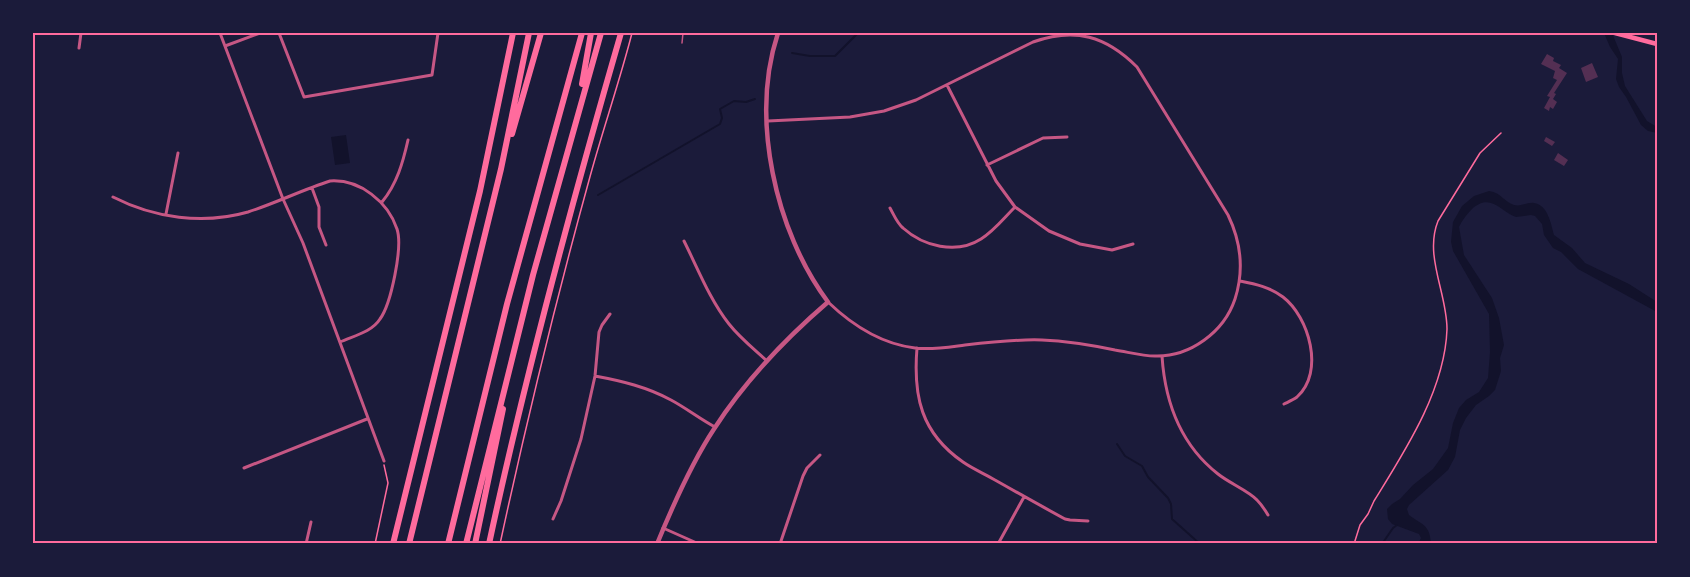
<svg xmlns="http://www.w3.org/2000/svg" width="1690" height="577" viewBox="0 0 1690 577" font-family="Montserrat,sans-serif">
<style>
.water{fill:#12122b}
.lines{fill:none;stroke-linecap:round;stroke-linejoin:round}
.stream{stroke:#12122b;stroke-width:2}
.building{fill:#542f53}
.path{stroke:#ff6b9d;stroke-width:1.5}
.service{stroke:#c65784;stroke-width:1.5}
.minor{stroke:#c65784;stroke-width:3}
.tertiary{stroke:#c65784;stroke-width:4.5}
.secondary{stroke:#ff6b9d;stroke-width:4.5}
.motorway{stroke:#ff6b9d;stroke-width:6}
.neatline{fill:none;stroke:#ff6b9d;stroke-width:2}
</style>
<rect width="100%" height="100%" fill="#1b1b3a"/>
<path class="water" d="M1604,33H1612L1622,57V73L1625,86L1647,121L1657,127V133L1648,131L1641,125L1626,97L1619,87L1616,79L1618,59L1610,47Z
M346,135L350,163L335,165L331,137Z
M1489,191C1502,193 1504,202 1514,205C1521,207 1527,202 1534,203C1548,205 1551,224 1554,235L1572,248L1585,263L1629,284L1657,302V312L1578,269L1561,252L1553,248L1544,235L1542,224L1535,216L1531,215L1516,217C1500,211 1491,193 1473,208C1467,214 1462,220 1459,227L1464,255L1492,298L1499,318L1504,345L1500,358L1501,371L1495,390L1489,396L1476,405L1466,418L1460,430L1455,457L1448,470L1409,505L1407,509L1409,515C1422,525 1430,524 1431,544H1418L1421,538L1419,534L1392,524L1388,519L1387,509L1392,504L1400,499L1413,485L1433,469L1448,448L1453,423L1459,408L1466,400L1479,392L1488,378L1490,352L1489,314L1453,251L1451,242L1453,222L1462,206L1474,196Z"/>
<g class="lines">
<path class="stream" d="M792,53L810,56H835L858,33
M598,195L720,124L722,118L720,109L734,101L746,102L755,99
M1117,444L1125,456L1142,466L1148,477L1168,498L1171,504L1172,519L1200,544
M1382,544L1393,528L1397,525"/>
</g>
<path class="building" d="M1547,54L1554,58L1553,61L1561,65L1559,68L1567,73L1554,93L1556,94L1553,99L1557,102L1553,109L1550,107L1549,111L1544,108L1550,97L1547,96L1557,80L1553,78L1555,71L1541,64Z
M1592,63L1598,77L1586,82L1581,68Z
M1546,137L1555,142L1552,146L1544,141Z
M1558,153L1568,160L1564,166L1554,160Z"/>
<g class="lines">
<path class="path" d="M375,544L388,483L384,465
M500,544C527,419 557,296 591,173C604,126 620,80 632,33
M1354,544L1360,525L1368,514L1374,501C1405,451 1445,390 1447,329C1447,293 1424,256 1438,221L1480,153L1501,133"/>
<path class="service" d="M682,43L683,33"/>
<path class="minor" d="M220,33L283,199L303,243L384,461
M279,33L304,97L432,75L438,33
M225,46L260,33
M79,48L81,33
M947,85L996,181L1015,207L1049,231L1080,244L1112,250L1133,244
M768,121L850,117L884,111L916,100L1033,42C1075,27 1106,36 1137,67L1228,215C1241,242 1244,271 1235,299C1224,332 1190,357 1155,356C1142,356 1128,352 1115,350C1091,345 1067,341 1042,340C1017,339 991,342 965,345C949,347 932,350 915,348C882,344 852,325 828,302
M987,165L1043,138L1067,137
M312,188L319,207V227L326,245
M113,197C154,218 203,225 248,212C276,203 302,190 330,181C360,179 388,202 397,229C403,247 391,304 380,319C372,332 353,336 340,342
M382,202C397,184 403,162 408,140
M890,208C894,215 897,223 903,228C923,246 956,255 981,239C994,231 1004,218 1015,207
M166,214L178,153
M684,241C698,269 710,300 729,324C740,338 754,349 767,361
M1240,281C1255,284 1270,287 1283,297C1309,317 1325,372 1297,397C1293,400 1288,402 1284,404
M917,348C913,396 921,433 963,462C973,469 985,474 995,480C1018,493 1041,506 1065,519L1070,520L1088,521
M1162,356C1165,402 1181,445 1218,474C1229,483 1249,491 1257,500C1261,504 1265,510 1268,515
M595,376C622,381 647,387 671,400C686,408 700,419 715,427
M244,468L367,419
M553,519L561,501L581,439L595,376L599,332L602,325L610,314
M663,528L699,544
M306,544L311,522
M780,544L803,476L807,468L820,455
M998,544L1024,497"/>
<path class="tertiary" d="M657,544C673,505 691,464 714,429C745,381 785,339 828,302C775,231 750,118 778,33"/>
<path class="secondary" d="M1615,33L1657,44"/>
<path class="motorway" d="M582,84L591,33
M512,134L541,33
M393,544L480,191L513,33
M409,544L501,169L529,33
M448,544L507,304L582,33
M466,544L533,275L601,33
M475,544L503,409
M489,544C526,372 572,202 621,33"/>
</g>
<rect width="1690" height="577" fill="none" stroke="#1b1b3a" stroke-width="69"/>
<rect x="34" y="34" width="1622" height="508" class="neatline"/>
</svg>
